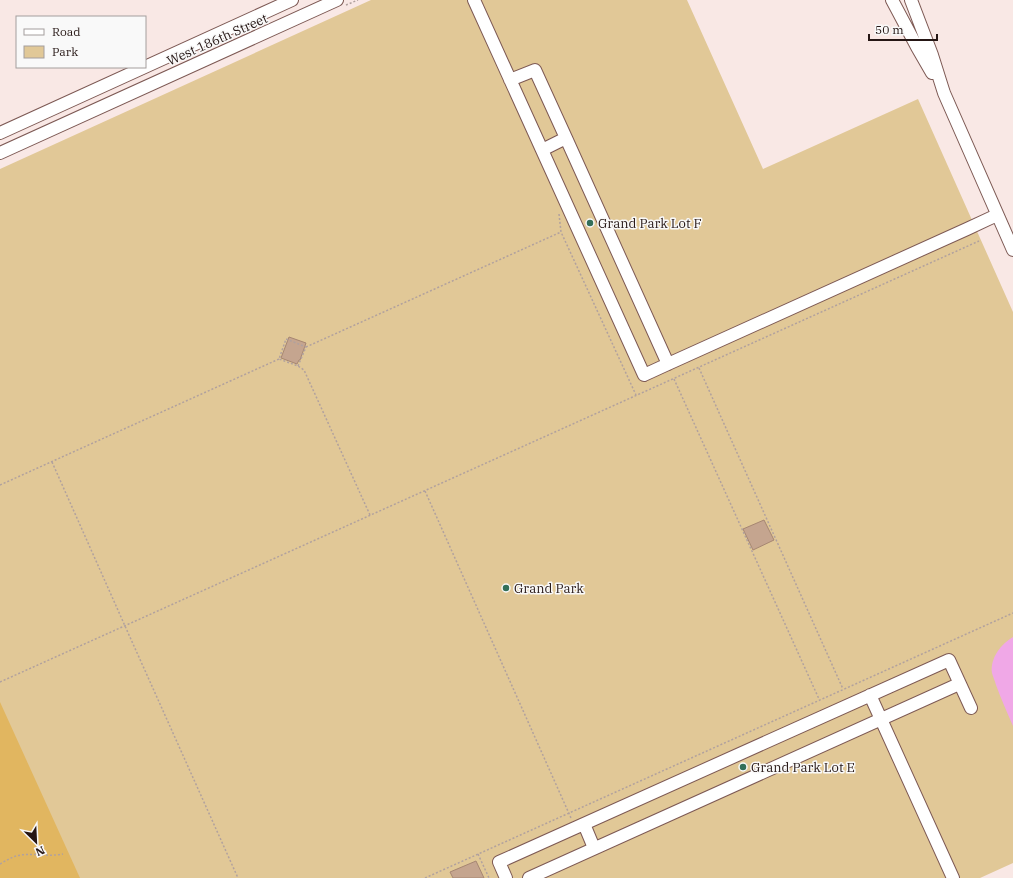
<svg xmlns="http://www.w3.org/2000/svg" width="1013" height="878" viewBox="0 0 1013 878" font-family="'IBM Plex Serif',serif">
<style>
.green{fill:#e1c897}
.forest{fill:#e1b660}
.water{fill:#f0a8e7}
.building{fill:#c5a58f;stroke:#a68672}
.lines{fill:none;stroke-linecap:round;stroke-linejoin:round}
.minor-casing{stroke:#7d5954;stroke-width:14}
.path{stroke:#b1a19e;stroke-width:1.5;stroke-dasharray:2 2;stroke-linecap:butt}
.minor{stroke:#fff;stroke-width:12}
.poi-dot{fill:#336f59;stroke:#f9f9f9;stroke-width:1.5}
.labels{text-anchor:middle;stroke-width:3;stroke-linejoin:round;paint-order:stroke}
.street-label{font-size:13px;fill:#251614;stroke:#f9f9f9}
.poi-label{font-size:13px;fill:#251614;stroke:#f9f9f9;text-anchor:start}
</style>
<rect width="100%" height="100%" fill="#f9e8e5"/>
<path class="green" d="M371,0H687L763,169L918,99L1013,312V863L980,878H0V169Z"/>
<path class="forest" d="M0,702L80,878H0Z"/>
<path class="water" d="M1013,637V726C1007,712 1001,699 996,685C995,681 993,677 992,673C990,658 1001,644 1013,637Z"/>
<path class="building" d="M289,337L306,343L300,360H299L297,364L281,358Z
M764,520L774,540L753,550L743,529Z
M476,861L484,878H453L450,872Z"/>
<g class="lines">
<defs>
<path id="minor" d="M474,0L542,150
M892,0L917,47L932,73
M911,0L932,55L944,93L1013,250
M510,80L535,70L566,138
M0,133L292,0
M0,153L337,0
M668,364L566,138L542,150L644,375L668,364L967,229L997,215
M870,695L953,878
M584,824L594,848
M506,878L499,862L949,660L971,708
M529,878L959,684"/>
</defs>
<use href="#minor" class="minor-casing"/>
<path class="path" d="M346,5L358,0
M559,214L561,232L636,395
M306,347L561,232
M298,366L306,347L286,339L279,359L298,366L304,370L370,515
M699,368L843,689
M674,379L819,699
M52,462L125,626L238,878
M0,485L279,359
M425,491L571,818
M0,682L979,241
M478,854L489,878
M0,864C7,860 13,856 21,855C35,853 49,857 63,854
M425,878L1013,613"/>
<use href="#minor" class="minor"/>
</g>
<g class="poi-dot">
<circle cx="590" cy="223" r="4"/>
<circle cx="506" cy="588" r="4"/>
<circle cx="743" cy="767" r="4"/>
</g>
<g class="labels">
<g class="street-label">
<text transform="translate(217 39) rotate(-24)" y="5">West 186th Street</text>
</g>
<g class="poi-label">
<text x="598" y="228">Grand Park Lot F</text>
<text x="514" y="593">Grand Park</text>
<text x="751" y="772">Grand Park Lot E</text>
</g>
</g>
<rect x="16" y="16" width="130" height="52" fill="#f9f9f9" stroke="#a49e9d"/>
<rect x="24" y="29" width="20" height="6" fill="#ffffff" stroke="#a49e9d"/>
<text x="52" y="36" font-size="12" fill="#251614">Road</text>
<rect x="24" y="46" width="20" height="12" fill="#e1c897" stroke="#a49e9d"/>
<text x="52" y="56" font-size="12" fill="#251614">Park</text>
<g transform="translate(36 842) rotate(156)" stroke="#f9f9f9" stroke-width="3" paint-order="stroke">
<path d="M0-3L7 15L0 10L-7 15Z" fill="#251614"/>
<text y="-6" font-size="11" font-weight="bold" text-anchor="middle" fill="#251614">N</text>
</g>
<path d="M869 34v6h68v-6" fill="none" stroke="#251614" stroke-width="2"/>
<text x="875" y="34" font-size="12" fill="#251614" stroke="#f9f9f9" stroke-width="3" paint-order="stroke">50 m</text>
</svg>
